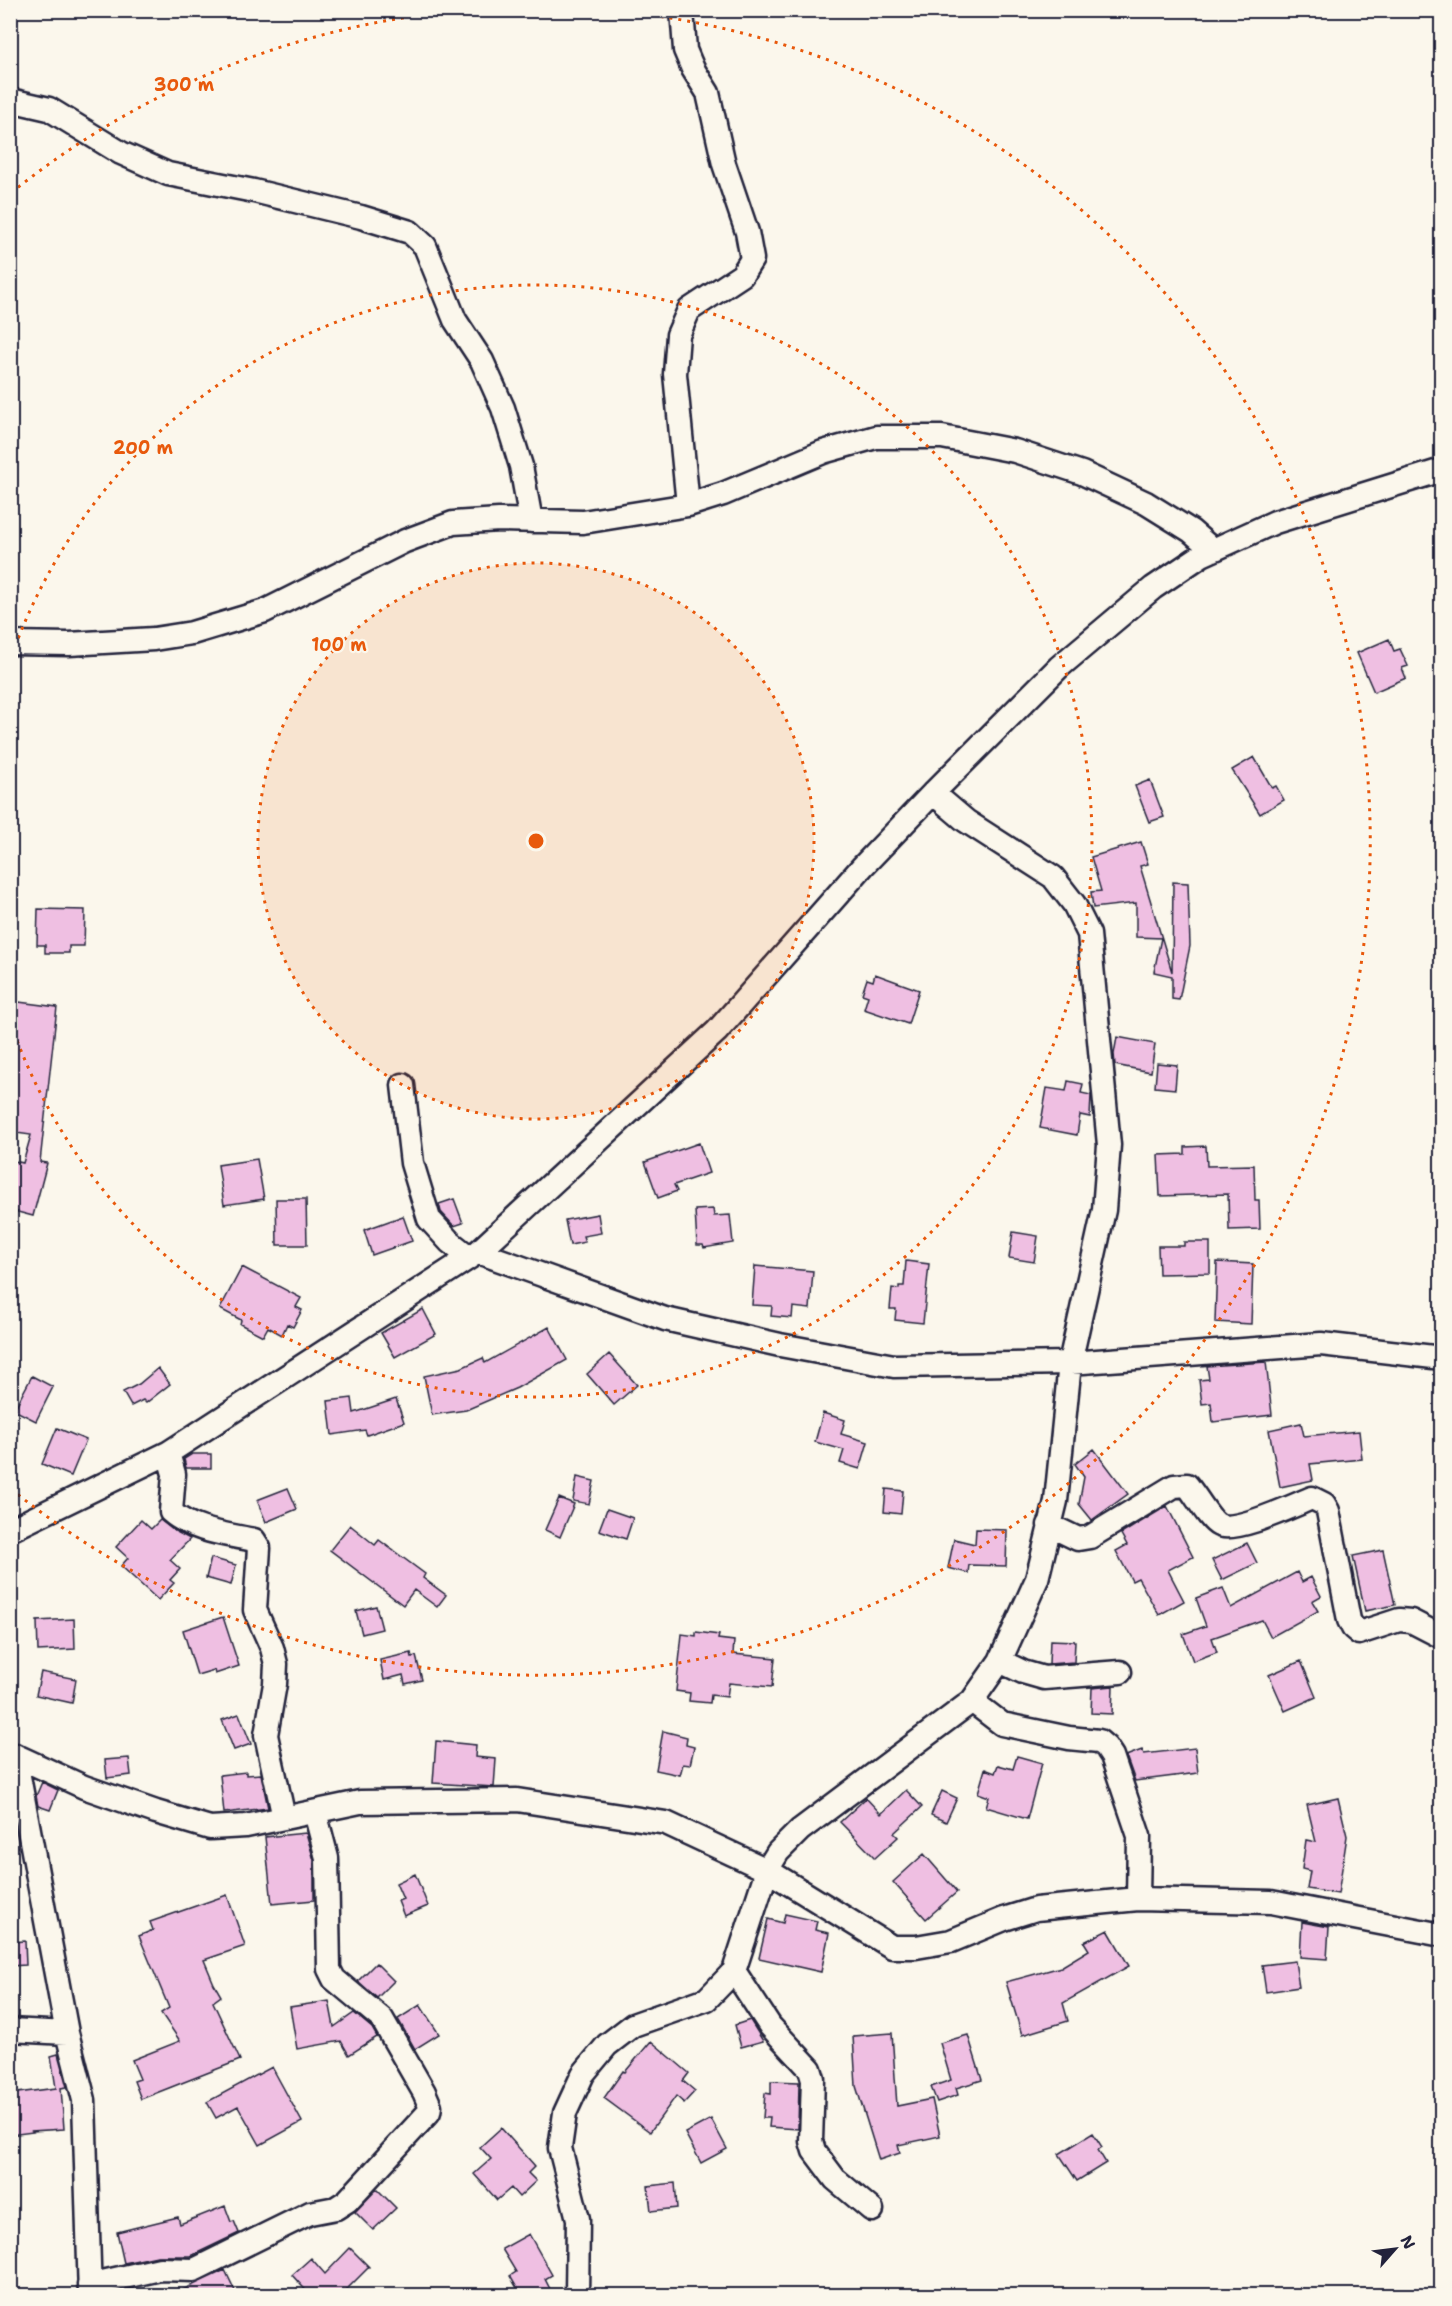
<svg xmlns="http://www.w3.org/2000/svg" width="1452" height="2306" viewBox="0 0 1452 2306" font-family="'Shantell Sans',sans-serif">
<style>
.building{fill:#efbfe2;stroke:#22223b;stroke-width:1.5}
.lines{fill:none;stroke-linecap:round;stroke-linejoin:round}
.street-casing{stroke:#22223b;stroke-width:27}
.street{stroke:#fbf7ec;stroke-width:22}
.ring{fill:none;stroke:#e8590c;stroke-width:3;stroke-dasharray:3 6}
.centre{fill:#e8590c;stroke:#fbf7ec;stroke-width:3}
.ring-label{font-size:18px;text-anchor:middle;font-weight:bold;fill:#e8590c;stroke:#fbf7ec;stroke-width:4.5;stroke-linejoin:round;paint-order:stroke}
</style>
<rect width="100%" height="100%" fill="#fbf7ec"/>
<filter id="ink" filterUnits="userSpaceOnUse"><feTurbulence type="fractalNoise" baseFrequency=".0167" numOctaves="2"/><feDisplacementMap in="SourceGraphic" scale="12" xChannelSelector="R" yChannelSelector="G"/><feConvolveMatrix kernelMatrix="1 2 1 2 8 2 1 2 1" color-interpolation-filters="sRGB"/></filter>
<g filter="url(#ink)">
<path class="building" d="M1389,639L1394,651L1400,649L1408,666L1402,668L1406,678L1374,692L1357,653Z
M1254,757L1272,788L1276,786L1284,800L1260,814L1232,770Z
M1150,780L1164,817L1149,822L1135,786Z
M1141,842L1148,864L1140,866L1172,972L1173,882L1188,883L1190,946L1179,1000L1172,999V976L1154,972L1161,938L1136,937V903L1093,908L1091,892L1101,891L1091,857Z
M38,909L85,910L84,946H69V953H45V945H37Z
M875,974L919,990L908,1024L864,1009L868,996L862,994L867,979L873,981Z
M11,1001L57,1007L40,1162L47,1163L33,1216L10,1210V1160L23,1163L31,1135L10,1132V1097L15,1057L10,1056Z
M1117,1037L1155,1044L1151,1072L1115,1065L1114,1054Z
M1157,1063L1177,1065L1175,1089L1155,1087Z
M1068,1081L1083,1084L1081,1093L1091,1095L1090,1117L1080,1115L1077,1135L1040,1128L1047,1088L1066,1091Z
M699,1143L709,1173L674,1185L677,1191L658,1198L645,1162Z
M1206,1146L1207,1166L1254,1165L1255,1200H1259L1260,1229L1229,1230L1228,1194L1160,1196L1158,1155L1185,1154V1147Z
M257,1159L264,1199L224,1205L218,1165Z
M276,1199H306L307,1245H277Z
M454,1199L463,1223L454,1226L441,1212L439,1204Z
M713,1209L714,1216L730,1215L733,1243L704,1248L703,1245H697L695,1210Z
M598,1214L601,1233L583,1236L585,1242L570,1245L565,1220Z
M403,1216L412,1241L372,1255L364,1230Z
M1013,1232L1038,1236L1034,1262L1009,1258Z
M1184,1242H1210V1273L1159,1274L1158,1246H1184Z
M906,1261L929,1264L923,1323L895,1320L896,1309H890L892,1288L899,1289V1286H904Z
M1217,1262L1253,1264L1251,1324L1215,1322Z
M755,1266L813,1271L810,1309L793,1307L792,1318L771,1316L772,1306L752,1305Z
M242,1267L301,1298L296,1307L302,1310L293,1327L287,1324L282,1335L268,1327L263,1336L240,1324L241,1320L220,1309Z
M423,1309L436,1334L395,1357L381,1333Z
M549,1327L567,1360L517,1388L466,1410L432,1415L424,1376L461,1368L483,1358L485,1363Z
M609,1354L637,1385L614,1405L587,1374Z
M1266,1362L1272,1415L1213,1422L1211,1403L1202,1404L1199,1380L1209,1379L1207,1366Z
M158,1368L170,1384L146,1403L143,1400L131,1406L123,1392L139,1384Z
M32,1376L53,1387L36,1421L14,1410Z
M352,1398L354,1413L396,1399L404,1422L367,1435L365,1430L332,1435L328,1401Z
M823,1413L845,1420L841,1434L868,1442L860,1469L840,1463L844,1450L815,1442Z
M1301,1423L1304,1436L1359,1431L1362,1459L1310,1464L1313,1480L1280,1487L1269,1430Z
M57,1428L86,1440L71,1476L42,1464Z
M1094,1449L1128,1494L1092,1520L1079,1504L1084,1477L1075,1464Z
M192,1454H211V1468H186L184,1459Z
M577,1477L594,1481L589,1504L573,1501Z
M288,1488L297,1509L266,1522L257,1500Z
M886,1489L903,1491L901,1514L884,1512Z
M559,1498L574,1504L560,1537L545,1530Z
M1167,1506L1193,1557L1168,1570L1184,1601L1159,1615L1138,1578L1132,1581L1116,1551L1127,1545L1121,1534Z
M607,1509L633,1518L626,1539L599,1530Z
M141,1520L151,1529L160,1520L173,1530L190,1539L170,1560L180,1569L170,1580L174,1583L158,1600L121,1566L128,1558L116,1547Z
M350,1525L375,1545L379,1540L425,1574L423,1578L446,1595L437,1607L414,1590L403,1605L330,1550Z
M976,1529L1007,1530L1006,1566L969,1565L968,1573L948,1568L954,1539L975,1544Z
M1247,1543L1257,1563L1222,1580L1212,1560Z
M1383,1550L1395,1605L1365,1611L1353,1556Z
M211,1558L236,1565L231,1585L206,1578Z
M1297,1572L1302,1582L1311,1577L1321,1596L1312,1601L1318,1611L1271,1637L1262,1620L1212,1638L1217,1652L1193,1661L1183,1634L1206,1626L1196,1598L1223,1588L1231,1608Z
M376,1606L382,1629L362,1634L356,1611Z
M223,1617L239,1666L215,1674L214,1670L197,1675L183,1630Z
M74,1619L75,1649L38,1651L37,1621Z
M696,1632L719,1635L718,1639L734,1641L733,1654L775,1658L772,1687L729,1683L727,1697L711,1695L710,1703L689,1701L690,1693L676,1691L682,1634L696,1636Z
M1050,1640L1075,1641L1074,1662L1049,1664Z
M411,1653L412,1657L416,1656L422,1680L405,1684L403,1675L384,1680L380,1660Z
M1301,1661L1316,1697L1285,1711L1269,1675Z
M41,1672L76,1679L72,1703L36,1695Z
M1113,1686L1112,1714L1091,1713L1092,1688Z
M239,1714L251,1744L234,1750L222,1720Z
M663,1731L687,1737L686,1745L694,1747L690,1765L683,1764L680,1775L656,1770Z
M436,1741L476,1745L475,1757L496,1759L494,1787L433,1783Z
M1195,1748L1198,1773L1135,1781L1126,1756L1142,1750L1144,1754Z
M1017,1756L1042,1763L1027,1819L986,1807L989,1797L978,1793L985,1769L995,1773L998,1765L1013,1769Z
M129,1758L131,1775L107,1778L105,1760Z
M246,1772V1775L261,1774L268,1808L224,1813L220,1775Z
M42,1782L58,1790L50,1810L38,1806L36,1796Z
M906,1790L922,1807L894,1833L898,1837L875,1858L840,1822L866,1798L881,1814Z
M942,1791L957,1798L946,1822L931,1815Z
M1338,1798L1347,1836L1338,1894L1307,1889L1310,1871L1302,1869L1306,1840L1316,1842L1307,1805Z
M306,1833L314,1860V1900L272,1904L265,1837Z
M924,1854L957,1892L926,1919L893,1882Z
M415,1874L428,1906L404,1916L398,1901L403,1899L396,1883Z
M227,1895L245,1946L204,1960L214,1984L221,1996L213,2002L240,2060L141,2099L134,2081L140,2079L132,2060L180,2041L161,2013L169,2008L139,1936L153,1930L150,1922Z
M785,1914L817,1921L815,1930L829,1933L821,1972L759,1958L768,1919L783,1923Z
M1302,1922L1329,1927L1327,1959L1300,1957Z
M1108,1930L1129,1966L1063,2003L1068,2021L1022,2035L1006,1982L1061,1967L1089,1950L1084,1942Z
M25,1941L26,1965L10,1966V1942Z
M1295,1961L1299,1987L1266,1992L1262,1965Z
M376,1963L394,1981L377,1998L358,1981Z
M329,2001L334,2027L354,2013L372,2028L377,2037L349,2055L341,2041L297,2049L290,2007Z
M420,2005L439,2034L415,2049L398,2019Z
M750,2020L763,2041L741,2047L735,2025Z
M892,2033L897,2106L932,2099L940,2136L898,2145L900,2153L879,2160L856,2086L853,2036Z
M968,2035L982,2080L956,2088L958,2095L937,2102L931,2087L951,2080L940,2043Z
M651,2041L689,2073L683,2081L695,2091L684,2103L676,2096L650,2132L604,2098L623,2071L625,2072Z
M58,2054L67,2087L61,2088L64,2129L32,2131L33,2132L10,2135V2094L56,2088L51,2056Z
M272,2067L302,2122L260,2145L238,2106L216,2118L207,2102Z
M771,2081L799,2082L798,2129L769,2127L770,2118H763L765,2093L771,2094Z
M711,2119L727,2149L701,2163L685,2133Z
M501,2128L535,2166L528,2173L536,2181L519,2197L511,2188L497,2200L474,2174L491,2159L480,2147Z
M1093,2133L1102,2147L1098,2150L1106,2163L1077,2181L1059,2154Z
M675,2183L677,2208L651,2211L648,2186Z
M377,2189L396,2208L373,2230L355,2212Z
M225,2206L231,2222L234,2221L239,2233L191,2256H157L124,2263L117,2232L178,2217L180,2224Z
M529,2234L552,2275L545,2279L553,2295H521L510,2276L516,2272L502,2249Z
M350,2248L369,2267L341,2295H310L292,2275L311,2258L325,2274Z
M225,2270L237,2295H172Z"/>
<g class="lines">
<defs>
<path id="street" d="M682,10L685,50L693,69L708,93L724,164L747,232L752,259L742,275L689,310L678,335L675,374L688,505
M10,100L49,109L121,153L168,174L254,191L361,217L410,232L425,246L455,320L482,361L503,408L521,466L531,521
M10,643L69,644L154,639L192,633L265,611L405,541L453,523L499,520L583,522L688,505L723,494L823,452L876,437H942L1015,451L1082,473L1146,503L1191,531L1213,550
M403,1085L412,1163L429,1219L450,1242L469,1257
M478,1252L665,1319L780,1345L894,1366L1070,1363L1321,1344L1442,1358
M168,1453L174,1474L171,1512C193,1531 225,1534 254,1540L259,1548L255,1610L272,1648L276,1664L275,1684L266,1735L284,1818
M1049,1525L1078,1539L1090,1537L1174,1486L1187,1485C1195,1494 1210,1521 1219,1525C1236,1533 1294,1505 1312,1498L1324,1504L1328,1511L1349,1620L1353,1628L1359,1633L1399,1620L1411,1621L1442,1637
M10,1530L168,1453L478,1252L717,1031L863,866L933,793L1059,667L1153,588L1202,555L1275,522L1442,470
M1000,1661L1023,1672L1044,1678L1120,1672
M972,1701L1002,1724L1069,1738L1099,1741L1106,1747L1112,1756L1139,1836L1138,1899
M10,1753L84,1787L156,1812L210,1828L246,1826L360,1802L517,1800L666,1823L767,1870L892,1947H916L951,1941L1004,1919L1036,1909L1138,1899L1271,1902L1442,1935
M15,1755L67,2033L84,2100L90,2296
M734,1971L770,2026L810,2069L813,2079L811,2141L814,2151L835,2179L872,2210
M10,2030L67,2033
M89,2285L160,2269L194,2270L310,2213L336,2208L347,2201L429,2112L430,2106L424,2092L382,2019L334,1979L329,1969L327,1858L315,1812
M577,2296L578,2219L560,2148L565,2113L583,2074L607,2045L633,2025L707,1999L734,1971L767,1870L778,1852L800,1830L972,1701L1000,1661L1037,1579L1056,1501L1070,1363L1104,1210L1109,1145L1089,934L1074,904L1053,877L966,821L933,793"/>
</defs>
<use href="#street" class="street-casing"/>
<use href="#street" class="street"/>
</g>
</g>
<circle cx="536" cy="841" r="278" fill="#e8590c" fill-opacity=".12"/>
<g class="ring">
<circle cx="536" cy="841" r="278"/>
<path d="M12 655A556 556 0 1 1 12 1027"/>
<path d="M11 193A834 834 0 0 1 456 11M616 11A834 834 0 1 1 11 1489"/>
</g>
<circle cx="536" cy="841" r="9" class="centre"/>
<g class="ring-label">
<text x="184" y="91">300 m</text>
<text x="143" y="454">200 m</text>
<text x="339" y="651">100 m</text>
</g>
<rect width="1452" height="2306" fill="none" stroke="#fbf7ec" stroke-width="36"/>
<rect x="18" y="18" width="1416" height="2270" fill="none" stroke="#22223b" stroke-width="2" filter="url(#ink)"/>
<g transform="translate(1395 2249) rotate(62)" stroke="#fbf7ec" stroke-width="4.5" paint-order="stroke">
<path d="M0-4.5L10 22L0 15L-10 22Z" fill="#22223b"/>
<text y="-9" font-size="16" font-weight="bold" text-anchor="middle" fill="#22223b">N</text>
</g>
</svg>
